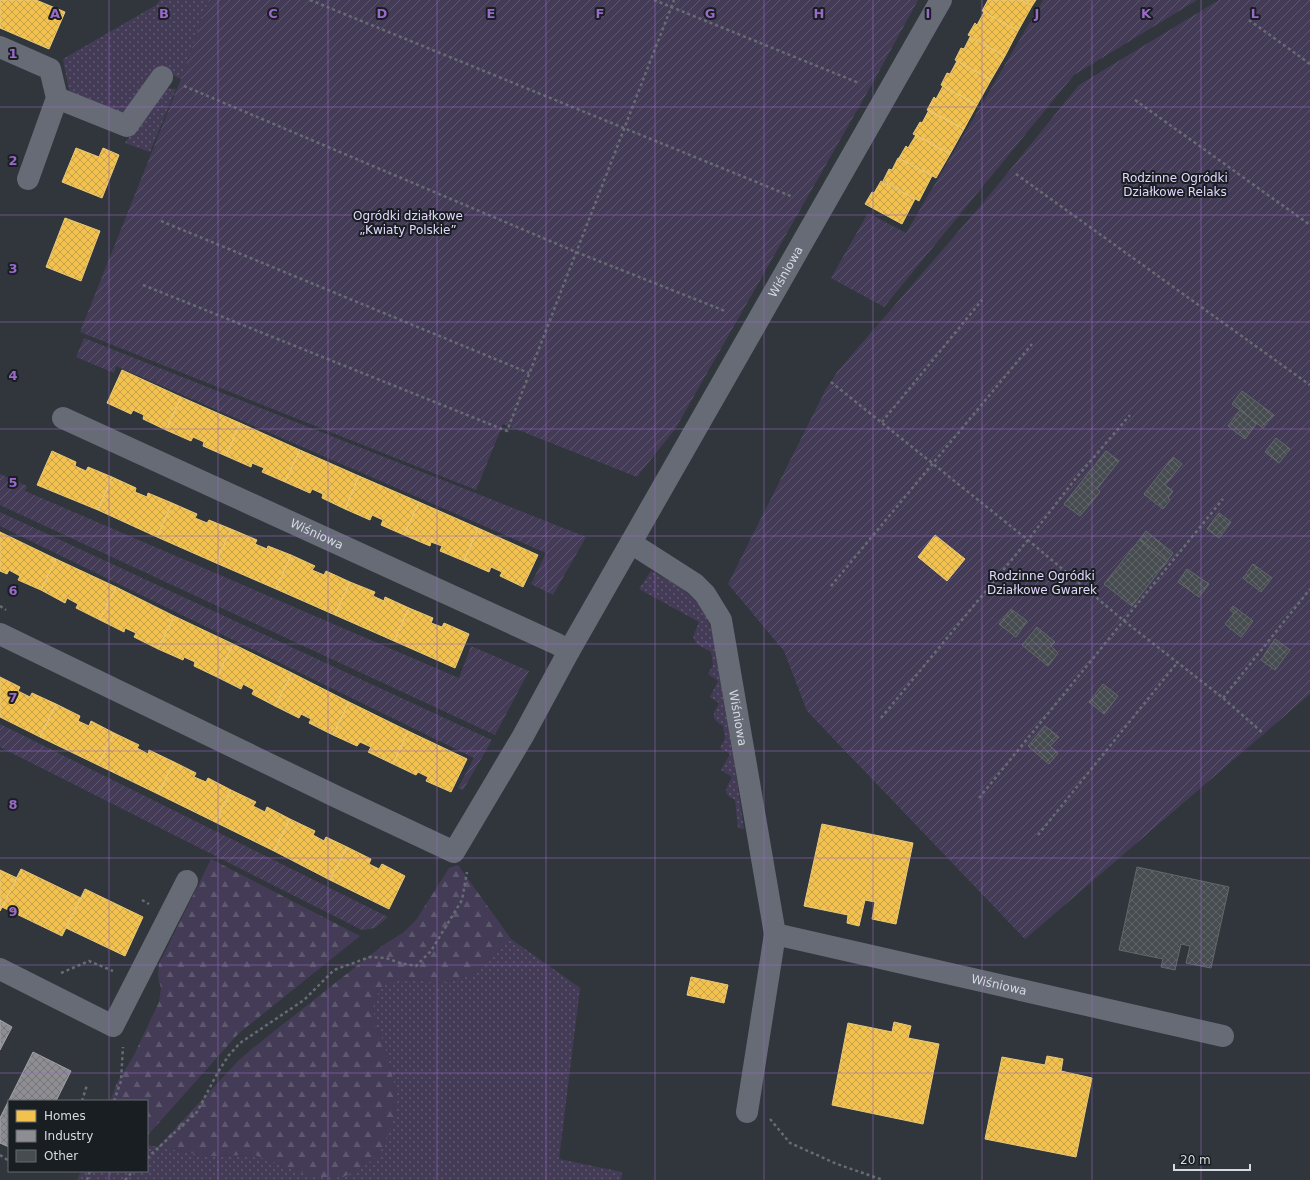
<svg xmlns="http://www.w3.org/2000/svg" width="1310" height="1180" viewBox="0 0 1310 1180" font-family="'DejaVu Sans',sans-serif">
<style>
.grass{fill:url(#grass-dots)}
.forest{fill:url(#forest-firs)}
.garden{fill:url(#garden-furrows)}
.homes{fill:url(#homes-cross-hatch);stroke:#e9c97a}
.industry{fill:url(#industry-cross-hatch);stroke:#a2a4a9}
.building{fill:url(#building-cross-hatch);stroke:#62686a}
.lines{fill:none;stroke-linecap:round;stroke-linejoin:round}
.path{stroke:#676c73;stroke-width:2.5;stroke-dasharray:3 3;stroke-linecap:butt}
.minor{stroke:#666b76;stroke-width:22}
.grid{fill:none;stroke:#9a69cb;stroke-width:1;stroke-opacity:0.55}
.labels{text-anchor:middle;stroke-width:4;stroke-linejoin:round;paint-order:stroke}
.park-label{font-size:12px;fill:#e3d7fe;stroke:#191e22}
.street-label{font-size:12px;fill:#d4dbe0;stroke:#191e22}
.grid-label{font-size:13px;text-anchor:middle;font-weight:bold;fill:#9a69cb;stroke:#191e22;stroke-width:4;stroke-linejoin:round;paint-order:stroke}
</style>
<defs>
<pattern id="grass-dots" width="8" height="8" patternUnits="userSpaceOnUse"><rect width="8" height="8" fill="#443c57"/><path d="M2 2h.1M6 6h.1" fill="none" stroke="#5e586f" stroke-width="1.8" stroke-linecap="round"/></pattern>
<pattern id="forest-firs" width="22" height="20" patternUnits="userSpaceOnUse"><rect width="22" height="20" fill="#443c57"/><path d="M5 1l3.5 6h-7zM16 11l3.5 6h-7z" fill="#5e586f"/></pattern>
<pattern id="garden-furrows" width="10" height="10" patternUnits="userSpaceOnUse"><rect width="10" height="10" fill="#443c57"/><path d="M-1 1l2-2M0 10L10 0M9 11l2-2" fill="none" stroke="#5e586f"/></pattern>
<pattern id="homes-cross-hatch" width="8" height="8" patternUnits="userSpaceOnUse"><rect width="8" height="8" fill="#f2c14e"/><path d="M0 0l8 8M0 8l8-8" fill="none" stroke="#c6a14b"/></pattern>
<pattern id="industry-cross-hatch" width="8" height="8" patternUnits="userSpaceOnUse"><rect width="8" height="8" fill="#8d8d92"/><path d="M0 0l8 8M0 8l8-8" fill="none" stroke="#76767a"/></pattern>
<pattern id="building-cross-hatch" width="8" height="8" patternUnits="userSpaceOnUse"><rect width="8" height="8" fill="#464c4f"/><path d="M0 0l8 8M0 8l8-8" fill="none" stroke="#606568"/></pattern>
</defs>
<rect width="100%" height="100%" fill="#30363b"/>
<path class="grass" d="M160,0H209L181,79L160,70L125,115L70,96L63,59L156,5Z
M162,88L176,89L150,152L125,143Z
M651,571C670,581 692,592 704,611C712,624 715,648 718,664C728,718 736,774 744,829L738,828L735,800C721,794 727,787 732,777L721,770L730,754L720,748L725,738L723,726C710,718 713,715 719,703L710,697L718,681L708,674L713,665L711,652L697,644L693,637L699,622L639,589Z
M511,939L580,988L559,1159L622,1172L621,1180H77L81,1171H147V1145L210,1156L255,1155L309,1175L396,1095L392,1074L383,1041L375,1023L373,1007L380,988L398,978L443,983L472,974Z"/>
<path class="forest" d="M211,859L360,936L238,1034L147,1136V1101H110L117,1083L133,1057L159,1002L161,988L158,976L159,964Z
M458,865L511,939L472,974L443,983L398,978L380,988L373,1007L375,1023L383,1041L392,1074L396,1095L397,1113L379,1155L362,1168L343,1177L327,1178L309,1175L255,1155L210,1156L158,1147L239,1060L253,1048L382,946L404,932L416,920L449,868Z"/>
<path class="garden" d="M209,0H918L876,77L675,429L637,477L503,424L476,490L80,332L181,79Z
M1043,0H1197L1074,75L884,307L831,278L868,213L906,233Z
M1219,0H1310V694L1025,939L807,711L784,651L728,584L826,389L837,372L983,203L1079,85Z
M84,338L586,537L553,595L531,584L546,553L116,366L114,373L76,357Z
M0,474L27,486L25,491L459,678L471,646L529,671L495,735L0,505Z
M0,512L492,740L463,790L458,788L474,758L0,526Z
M0,724L388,917L375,928L362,930L0,747Z"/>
<path class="homes" d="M0,0H36L65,12L49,49L0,28Z
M988,0H1021L1032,6L1018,31L982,11Z
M1021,0H1036L1032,6Z
M984,12L1018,31L1005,56L968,35L975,23L977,25Z
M970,37L1005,56L991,80L955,60L961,48L964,49Z
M957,61L991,80L977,105L941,85L947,73L950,74Z
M943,86L977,105L964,129L927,110L934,97L936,99Z
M929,110L964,129L950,154L913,134L920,122L922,123Z
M916,135L950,154L936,178L899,158L906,146L908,148Z
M76,148L99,157L103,148L119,155L102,198L62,182Z
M898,158L932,176L919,201L883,181L889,169L892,170Z
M881,181L915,199L902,224L865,204L872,192L874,193Z
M65,218L100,231L81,281L46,267Z
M122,370L181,397L166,430L143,419L144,415L133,410L131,414L107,403Z
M181,397L240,423L226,456L203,446L204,442L193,437L191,441L166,430Z
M240,423L300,450L285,482L262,472L264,468L252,463L251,467L226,456Z
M300,450L359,476L345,509L322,498L323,494L312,489L310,493L285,482Z
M52,451L76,462L75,466L86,471L88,467L112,477L98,510L37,485Z
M359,476L419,502L404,535L381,525L383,520L372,515L370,520L345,509Z
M112,477L136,488L135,492L147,497L148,493L172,503L157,537L98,510Z
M419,502L478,528L464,561L440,551L442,546L431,542L430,546L404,535Z
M172,503L197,514L195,518L207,523L209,520L231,529L216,563L157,537Z
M478,528L538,555L523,587L500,576L502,572L491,567L489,572L464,561Z
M231,529L257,540L255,544L267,549L268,546L291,555L276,589L216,563Z
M0,532L56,559L41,590L18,580L20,576L9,570L7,574L0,571Z
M935,535L965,559L947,581L918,557Z
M291,555L315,566L312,570L324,575L326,571L350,582L335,615L276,589Z
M56,559L116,587L100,620L76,608L78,604L67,598L65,603L41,590Z
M350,582L375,592L373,596L384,601L385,597L409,608L394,641L335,615Z
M116,587L174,616L158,649L134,637L136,633L125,628L124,632L100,620Z
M409,608L433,618L431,623L442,627L444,623L469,634L455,668L394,641Z
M174,616L233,644L217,677L194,666L195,662L184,657L183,660L158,649Z
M233,644L292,673L275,706L252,694L254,690L243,684L241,689L217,677Z
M292,673L349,702L333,735L309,723L311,719L301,714L299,718L275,706Z
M0,677L20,687L18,691L30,697L32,693L56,704L40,737L0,717Z
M349,702L408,731L393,764L368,752L371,747L360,742L357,746L333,735Z
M56,704L80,716L78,721L89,726L91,721L114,733L98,765L40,737Z
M408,731L467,759L451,792L426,781L428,777L418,772L416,775L393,764Z
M114,733L139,745L137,748L148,754L149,750L174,762L158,794L98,765Z
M174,762L196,773L194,777L206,782L208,778L231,790L215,822L158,794Z
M231,790L256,802L253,806L265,812L267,807L290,819L274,851L215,822Z
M290,819L315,831L313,835L324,841L326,837L347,847L330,880L274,851Z
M822,824L913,843L896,924L872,919L875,902L865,900L859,926L847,923L848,915L804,906Z
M347,847L371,859L369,864L379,869L382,864L405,876L389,909L330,880Z
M21,869L81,898L62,936L2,907Z
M0,870L17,878L0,911Z
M85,889L143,917L125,956L66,928Z
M691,977L728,985L724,1003L687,995Z
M894,1022L911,1026L908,1038L939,1044L923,1124L832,1105L848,1023L892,1032Z
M1047,1056L1063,1059L1061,1071L1092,1078L1076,1157L985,1139L1002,1057L1045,1065Z"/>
<path class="industry" d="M0,1020L12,1027L0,1050Z
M33,1052L71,1071L56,1101H9V1147L0,1143V1118Z"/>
<path class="building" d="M1242,391L1274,415L1263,428L1232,404Z
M1240,410L1257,423L1245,439L1228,426Z
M1276,438L1290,449L1279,463L1265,452Z
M1106,451L1119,461L1097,489L1100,492L1080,516L1064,504Z
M1173,457L1182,464L1165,485L1173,491L1168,498L1170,500L1163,509L1144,494Z
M1219,513L1231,522L1219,538L1207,529Z
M1146,531L1173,553L1167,561L1140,539Z
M1140,539L1167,561L1132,606L1104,584Z
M1253,564L1272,578L1261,592L1243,578Z
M1187,569L1209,584L1199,597L1178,582Z
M1233,606L1253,621L1241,637L1225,624L1234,613L1230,610Z
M1011,609L1027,621L1016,637L999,624Z
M1037,627L1055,642L1051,646L1058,653L1048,666L1022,645Z
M1275,639L1290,650L1275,670L1261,660Z
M1103,684L1118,696L1104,714L1089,702Z
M1045,726L1059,737L1050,746L1058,753L1049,764L1028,746Z
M1137,867L1229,887L1211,968L1186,963L1190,946L1181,944L1175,970L1161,967L1163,959L1119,950Z"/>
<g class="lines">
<path class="path" d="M310,0L793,197
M654,0L859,83
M1249,20L1310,64
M184,86L576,252L725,311
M1135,100L1310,225
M1016,174L1310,385
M161,221L529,373
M143,285L507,431L674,0
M831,382L1028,540L1123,620L1223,698L1264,734
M882,422L982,300
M831,586L1032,344
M0,606L6,610
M1223,698L1310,589
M881,718L1028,540L1076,478L1130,415
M979,798L1223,499
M1038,835L1177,663
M142,900L149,904
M61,973L89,961L113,971
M82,1101L87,1085
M114,1101L121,1081L123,1047
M770,1119L790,1143L837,1164L883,1180
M0,1155L9,1161
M147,1158L197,1112L218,1072L229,1055L240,1043L304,1000L334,970L370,957L386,958L400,963L416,966L431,951L462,900L467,872
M87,1180L90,1171
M125,1180L133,1171"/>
<g class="minor">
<path d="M0,47L50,69L57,98L28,179"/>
<path d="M57,98L127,126L162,77"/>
<path id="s1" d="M63,418L557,644L569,651"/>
<path id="s2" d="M631,543L695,584L705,594L721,620L775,934L1223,1036"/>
<path id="s3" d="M0,634L337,797L454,852L523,736L569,651L941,0"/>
<path d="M0,969L113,1026L187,881"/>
<path d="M747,1112L775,934"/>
</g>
</g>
<path class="grid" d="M109,0V1101M218,0V1180M328,0V1180M437,0V1180M546,0V1180M655,0V1180M764,0V1180M873,0V1180M982,0V1180M1092,0V1180M1201,0V1180M0,107H1310M0,215H1310M0,322H1310M0,429H1310M0,536H1310M0,644H1310M0,751H1310M0,858H1310M0,965H1310M0,1073H1310M109,1171V1180"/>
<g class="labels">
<g class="park-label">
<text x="1175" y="182">Rodzinne Ogródki<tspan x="1175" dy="14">Działkowe Relaks</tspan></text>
<text x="408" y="220">Ogródki działkowe<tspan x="408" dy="14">„Kwiaty Polskie”</tspan></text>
<text x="1042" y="580">Rodzinne Ogródki<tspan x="1042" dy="14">Działkowe Gwarek</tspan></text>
</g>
<g class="street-label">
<text dy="4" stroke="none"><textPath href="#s3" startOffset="1172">Wiśniowa</textPath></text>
<text dy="4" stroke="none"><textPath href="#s1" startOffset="279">Wiśniowa</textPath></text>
<text dy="4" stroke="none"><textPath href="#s2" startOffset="220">Wiśniowa</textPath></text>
<text dy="4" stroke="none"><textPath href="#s2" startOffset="669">Wiśniowa</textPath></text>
</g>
</g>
<g class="grid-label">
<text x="55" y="18">A</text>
<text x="164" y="18">B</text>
<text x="273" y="18">C</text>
<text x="382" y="18">D</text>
<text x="491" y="18">E</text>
<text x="600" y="18">F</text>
<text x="710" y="18">G</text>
<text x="819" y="18">H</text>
<text x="928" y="18">I</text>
<text x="1037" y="18">J</text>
<text x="1146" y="18">K</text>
<text x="1255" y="18">L</text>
<text x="13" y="58">1</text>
<text x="13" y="165">2</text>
<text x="13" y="273">3</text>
<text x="13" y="380">4</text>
<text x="13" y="487">5</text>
<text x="13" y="595">6</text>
<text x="13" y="702">7</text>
<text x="13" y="809">8</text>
<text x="13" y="916">9</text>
</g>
<rect x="8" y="1100" width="140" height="72" fill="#191e22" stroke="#646a6e"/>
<rect x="16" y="1110" width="20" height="12" fill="#f2c14e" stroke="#646a6e"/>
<text x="44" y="1120" font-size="12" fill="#d4dbe0">Homes</text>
<rect x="16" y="1130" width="20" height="12" fill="#8d8d92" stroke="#646a6e"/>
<text x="44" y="1140" font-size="12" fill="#d4dbe0">Industry</text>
<rect x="16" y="1150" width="20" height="12" fill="#464c4f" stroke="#646a6e"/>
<text x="44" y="1160" font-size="12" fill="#d4dbe0">Other</text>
<path d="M1174 1164v6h76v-6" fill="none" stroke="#d4dbe0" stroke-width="2"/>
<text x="1180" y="1164" font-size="12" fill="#d4dbe0" stroke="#191e22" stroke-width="3" paint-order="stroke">20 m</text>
</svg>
